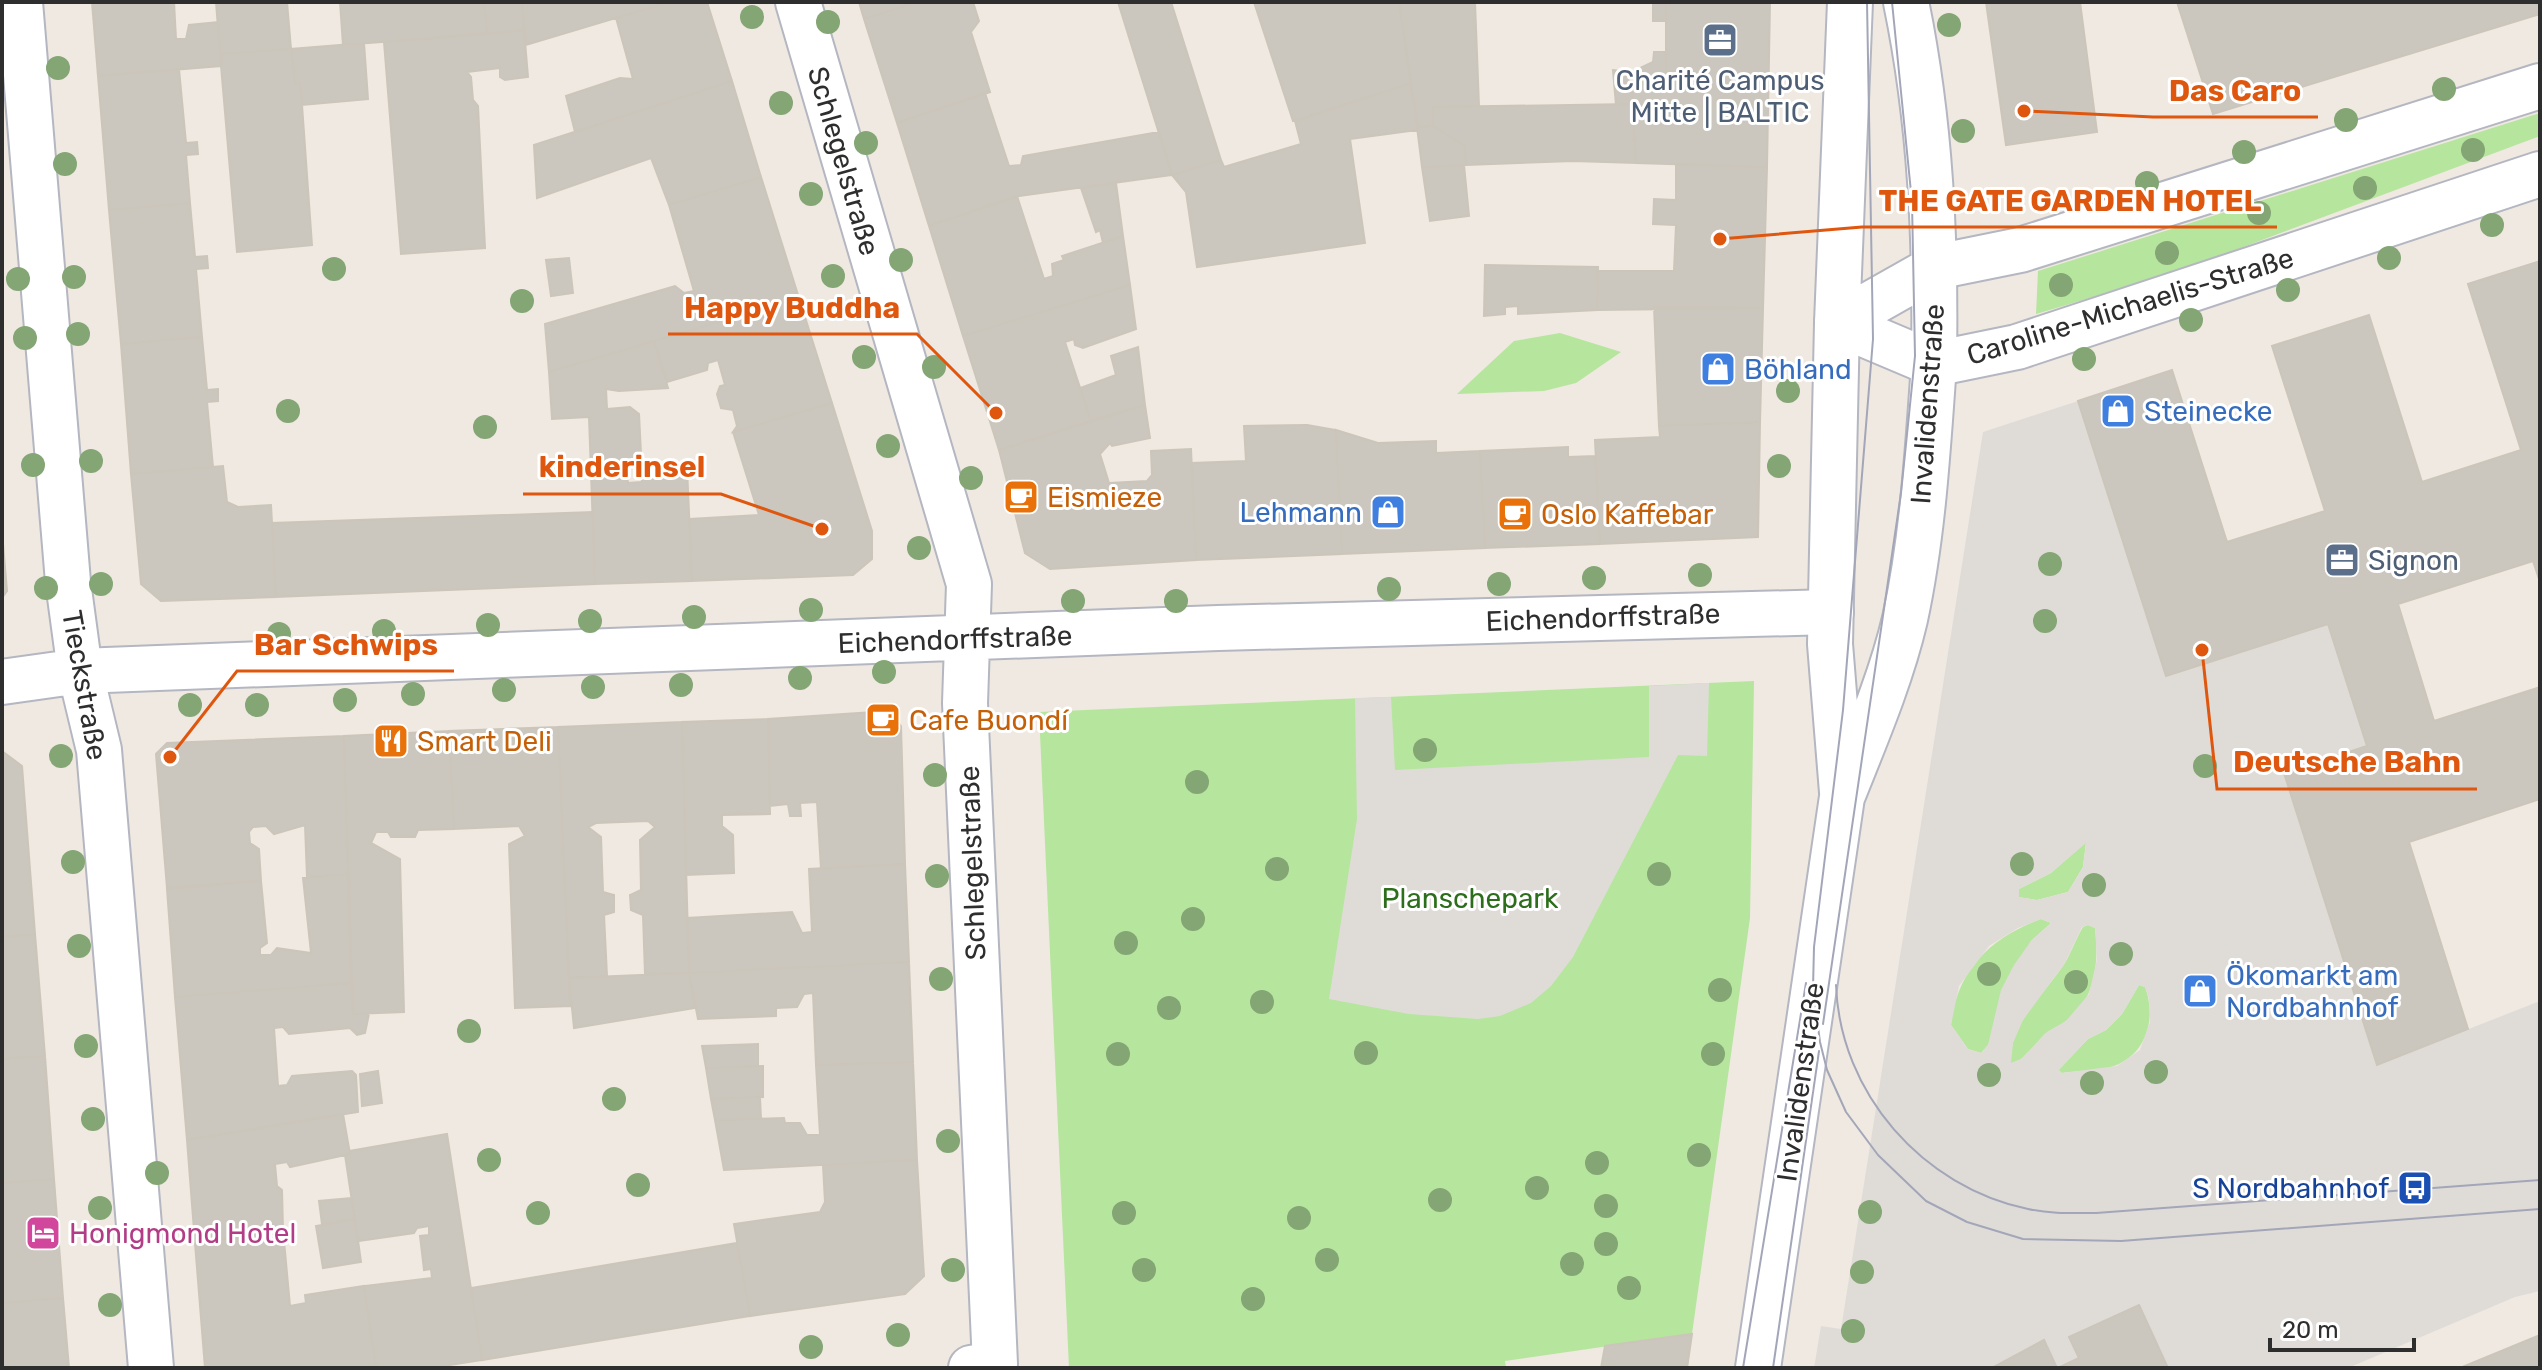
<svg xmlns="http://www.w3.org/2000/svg" width="2542" height="1370" viewBox="0 0 2542 1370" font-family="Rubik,sans-serif">
<style>
.green{fill:#b6e59e}
.plaza{fill:#dfdcd8;fill-rule:evenodd}
.building{fill:#cbc7bf;stroke:#cbc5ba;stroke-width:2}
.lines{fill:none;stroke-linecap:round;stroke-linejoin:round}
.minor-casing{stroke:#b4b7c1;stroke-width:48}
.tertiary-casing{stroke:#b4b7c1;stroke-width:48}
.secondary-casing{stroke:#b4b7c1;stroke-width:48}
.minor{stroke:#fff;stroke-width:44}
.tertiary{stroke:#fff;stroke-width:44}
.secondary{stroke:#fff;stroke-width:44}
.tram{stroke:#a3a6b8;stroke-width:2}
.tree{fill:#84a574}
.labels{text-anchor:middle;stroke-width:6;stroke-linejoin:round;paint-order:stroke}
.service-label{font-size:28px;fill:#4e5e75;stroke:#fff}
.street-label{font-size:28px;fill:#2e2e2e;stroke:#fff}
.shop-label{font-size:28px;fill:#366cbe;stroke:#fff;text-anchor:start}
.food-label{font-size:28px;fill:#c56008;stroke:#fff;text-anchor:start}
.park-label{font-size:28px;fill:#2c6e1b;stroke:#fff}
.transit-label{font-size:28px;fill:#164399;stroke:#fff;text-anchor:end}
.hotel-label{font-size:28px;fill:#b23c85;stroke:#fff;text-anchor:start}
.leader{fill:none;stroke:#df570e;stroke-width:3}
.callout-dot{fill:#df570e;stroke:#fff;stroke-width:3}
.callout-label{font-size:30px;text-anchor:middle;font-weight:bold;fill:#df570e;stroke:#fff;stroke-width:6;stroke-linejoin:round;paint-order:stroke}
</style>
<rect width="100%" height="100%" fill="#efe9e1"/>
<path class="green" d="M2540,113V136L2174,273L2036,314L2038,271Z
M1560,333L1621,352L1576,383L1544,391L1457,394L1514,341Z
M1754,681L1750,918L1692,1334L1505,1361L1506,1368H1069L1039,712Z
M2086,842L2083,867L2068,892L2037,900L2018,897L2019,889L2051,873Z
M2041,919L2051,923L2031,941L1988,1045L1981,1053L1968,1049L1951,1025C1957,970 1990,938 2041,919Z
M2088,925L2095,928C2099,962 2096,1000 2066,1021C2059,1027 2050,1029 2044,1035C2034,1045 2025,1061 2011,1063C2008,1026 2043,995 2063,966C2071,954 2075,940 2083,927Z
M2139,985L2145,987C2156,1016 2148,1050 2119,1064C2103,1072 2080,1070 2062,1073L2058,1070L2088,1039L2106,1030L2122,1014Z"/>
<path class="plaza" d="M2078,401L2166,675L2328,624L2367,746L2284,773L2377,1065L2540,1001V1291L2515,1297L2348,1368H2168L2139,1305L2069,1337L2079,1358L2058,1368L2044,1341L1992,1368H1814L1821,1326L1841,1329L1983,432ZM2086,843L2083,867L2068,892L2037,900L2019,897V889L2051,873ZM2041,919L2051,923L2031,941L2014,965L2001,990L1988,1045L1981,1053L1968,1049L1951,1025L1959,986L1989,946L2018,928ZM2088,925L2095,928L2097,959L2089,994L2066,1021L2047,1032L2021,1059L2011,1063L2013,1043L2023,1020L2065,963L2082,927ZM2139,985L2145,987L2149,999L2150,1022L2140,1050L2117,1066L2062,1073L2059,1070L2088,1039L2106,1030L2122,1014Z
M1709,683L1707,756L1678,755L1573,957L1551,986L1531,1003L1500,1016L1478,1019L1409,1014L1329,999L1357,819L1355,698L1391,697L1395,770L1649,757V686Z"/>
<path class="building" d="M92,2H174L176,39H186L189,25L218,22L221,66L98,76Z
M216,2H287L291,49L220,54Z
M340,2H484L487,34L343,45Z
M484,2H522L524,30L487,34Z
M522,2H669L526,45Z
M669,2H707L732,81L575,132L566,96L620,78L633,79L616,18Z
M859,2H917L864,19Z
M917,2H973L979,21L971,32L990,92L897,123L864,19Z
M1118,2H1171L1221,160L1172,175Z
M1254,2H1399L1411,83L1293,121Z
M1399,2H1475L1479,106L1433,107V126L1417,127Z
M1653,2H1666V21H1653Z
M1666,2H1770L1767,167L1636,163L1631,84H1666Z
M1986,2H2080L2097,132L2006,145Z
M2177,2H2540V14L2213,114Z
M524,30L528,77L505,80L500,77V68L467,72L471,77L473,100L478,106L485,248L401,254L384,42Z
M364,43L368,99L302,105L300,83H295L291,49Z
M291,49L295,83H300L302,105L312,245L237,252L220,54Z
M1654,52H1666V84H1631L1633,104L1616,105L1613,70L1632,72L1653,62Z
M179,69L186,143L197,142L198,154L186,155L190,203L109,210L98,76Z
M732,81L761,177L669,205L651,158L537,198L534,145Z
M1411,83L1418,130L1350,139L1365,243L1197,267L1186,192L1172,175L1221,160L1224,167L1301,144L1295,121Z
M985,93L1009,166L1021,165L1023,156L1159,132L1172,175L1019,196L929,226L897,123Z
M1633,104L1636,163L1573,161L1466,165L1465,146L1433,126V107Z
M1433,126L1465,146L1466,165L1422,167L1417,127Z
M1676,164L1767,167L1763,308L1597,310V271H1674L1676,225L1653,224L1654,199L1676,200Z
M1464,165L1469,216L1430,221L1422,167Z
M761,177L799,298L549,372L545,324L675,286L684,293L694,291L669,205Z
M1116,183L1123,236L1103,243L1100,230L1096,232L1081,188Z
M1017,196L1044,279L1053,276L1052,264L1064,260L1062,256L1123,236L1130,285L963,336L929,226Z
M190,203L195,257L207,256L208,268L196,269L202,337L121,344L109,210Z
M569,258L573,293L551,296L546,260Z
M2540,261V582L2533,561L2398,604L2434,721L2540,687V799L2409,842L2468,1029L2377,1065L2284,773L2367,746L2328,624L2166,676L2078,401L2172,370L2227,542L2325,511L2272,346L2369,315L2422,482L2521,450L2468,284Z
M1485,265L1598,267L1597,310L1518,314V306L1505,307V314L1484,316Z
M1130,285L1136,329L1083,348L1075,345L1074,339L1065,342L1091,421L999,450L963,336Z
M799,298L832,403L733,432L737,426L733,410L721,408L717,394L720,386L725,385L718,360L708,363L707,370L667,382L654,341Z
M1654,307L1763,308L1760,422L1659,426Z
M202,337L207,390L218,389V401L207,402L213,467L131,474L121,344Z
M654,341L668,388L619,391L606,389L607,409L630,407L639,414L641,454L626,468L628,483L641,482L652,470L687,468L692,581L595,584L589,417L552,419L549,372Z
M1138,347L1145,405L1091,421L1080,388L1116,375L1111,356Z
M832,403L872,531V559L853,575L692,581L690,519L759,515L733,432Z
M1145,405L1150,438L1112,446L1110,443L1100,454L1109,483L1147,481L1152,475L1151,451L1191,449L1196,560L1050,569L1025,553L999,450Z
M1760,422L1758,537L1600,544L1595,440L1660,437L1659,426Z
M1307,425L1336,430L1342,554L1196,560L1192,463L1246,461L1244,426Z
M1336,430L1378,443L1436,441V453L1480,451L1485,548L1342,554Z
M1568,447V457L1595,456L1600,544L1485,548L1480,451Z
M223,466L227,502L238,507L271,505L276,597L161,601L141,584L131,474Z
M593,512L595,584L276,597L272,523Z
M2,532L7,591L2,598Z
M889,711L901,726L905,864L821,869L817,802L800,803L801,816H790L788,804L770,806L768,719Z
M768,719L770,814L722,815V826L733,835L734,873L686,875L682,722Z
M682,722L689,973L645,974L643,915L631,910L630,895L641,890L640,840L655,827L648,821L596,823L588,827L601,837L603,892L614,895V912L604,915L607,976L569,978L558,727Z
M558,727L570,1006L515,1008L509,844L525,836L519,826L454,829L449,731Z
M449,731L454,829L418,830L415,837H391L388,832H376L371,843L400,859L404,1012L353,1014L344,736Z
M344,736L348,874L307,877L305,825L274,834L266,826L253,827L249,832L250,843L259,849L261,881L167,888L156,754L167,743Z
M2,751L22,766L35,934L2,937Z
M905,864L909,962L689,973L687,918L792,912L802,933L812,932L809,869Z
M348,874L351,983L175,997L167,889L261,881L267,943L260,948V955H271L277,948L311,953L303,878Z
M35,934L45,1056L2,1059V937Z
M909,962L913,1062L816,1065L813,993L804,994L797,1007L776,1008V1016L698,1019L689,973Z
M689,973L695,1008L574,1028L569,978Z
M351,983L353,1014H369L365,1033L357,1035L350,1028L289,1034L283,1027L274,1028L278,1086L287,1085L292,1076L352,1071L356,1075L358,1112L187,1140L175,997Z
M758,1044V1066L706,1068L702,1046Z
M45,1056L54,1179L2,1183V1059Z
M913,1062L917,1160L724,1170L715,1120L784,1118L785,1123H800L807,1135H820L816,1065Z
M763,1066V1097L711,1099L706,1068Z
M378,1071L382,1103L362,1106L360,1074Z
M760,1097L761,1119L715,1120L711,1099Z
M343,1114L350,1154L290,1167L287,1162L275,1164L277,1186L282,1190L283,1230L195,1243L187,1140Z
M447,1134L482,1360L431,1368H376L364,1286L432,1278L431,1269L424,1270L420,1236L429,1235V1226L417,1228L414,1233L358,1241L345,1155L350,1154L349,1151Z
M917,1160L924,1276L905,1294L750,1316L734,1224L820,1212L825,1202L823,1165Z
M54,1179L63,1298L2,1303V1183Z
M351,1198L355,1219L322,1224L319,1201Z
M355,1219L361,1262L323,1268L316,1226Z
M283,1230L290,1306L306,1303L305,1295L364,1286L376,1368H205L195,1243Z
M737,1243L750,1316L482,1360L471,1288Z
M63,1298L69,1368H2V1303Z
M2139,1305L2168,1368H2058L2079,1358L2069,1337Z
M1692,1334L1687,1368H1601L1605,1346Z
M2540,1335V1368H2460Z
M2044,1340L2057,1368H1992Z"/>
<g class="lines">
<defs>
<path id="minor" d="M20,2L68,582L80,671L99,750L151,1368
M798,2L969,584L965,703L995,1364L971,1368
M2,682L80,671L1218,628L1831,612"/>
<path id="tertiary" d="M1837,323L1830,644L1842,792
M1758,1368L1842,797C1865,739 1891,679 1905,619C1923,536 1928,448 1934,364"/>
<path id="secondary" d="M1906,2C1931,123 1936,242 1934,364
M1837,323L1936,267L2020,250L2540,86
M1837,323L1934,364L2017,347L2540,174
M1837,323L1850,2"/>
</defs>
<use href="#minor" class="minor-casing"/>
<use href="#tertiary" class="tertiary-casing"/>
<use href="#secondary" class="secondary-casing"/>
<use href="#minor" class="minor"/>
<use href="#tertiary" class="tertiary"/>
<use href="#secondary" class="secondary"/>
<path class="tram" d="M1867,2L1873,339L1843,710L1814,947L1813,988L1820,1042L1827,1070L1846,1112L1878,1155L1926,1201L1967,1222L2023,1239L2121,1241L2540,1209
M1836,985C1840,1094 1923,1187 2028,1209C2050,1214 2073,1213 2096,1213L2540,1180
M1823,1024L1901,493L1915,356L1912,202L1892,2
M1743,1368L1806,983
M1773,1368L1819,1051"/>
</g>
<g class="tree">
<circle cx="752" cy="17" r="12"/>
<circle cx="828" cy="22" r="12"/>
<circle cx="1949" cy="25" r="12"/>
<circle cx="58" cy="68" r="12"/>
<circle cx="2444" cy="89" r="12"/>
<circle cx="781" cy="103" r="12"/>
<circle cx="2346" cy="120" r="12"/>
<circle cx="1963" cy="131" r="12"/>
<circle cx="866" cy="143" r="12"/>
<circle cx="2473" cy="150" r="12"/>
<circle cx="2244" cy="152" r="12"/>
<circle cx="65" cy="164" r="12"/>
<circle cx="2147" cy="183" r="12"/>
<circle cx="2365" cy="188" r="12"/>
<circle cx="811" cy="194" r="12"/>
<circle cx="2259" cy="213" r="12"/>
<circle cx="2492" cy="225" r="12"/>
<circle cx="2167" cy="253" r="12"/>
<circle cx="2389" cy="258" r="12"/>
<circle cx="901" cy="260" r="12"/>
<circle cx="334" cy="269" r="12"/>
<circle cx="833" cy="276" r="12"/>
<circle cx="74" cy="277" r="12"/>
<circle cx="18" cy="279" r="12"/>
<circle cx="2061" cy="285" r="12"/>
<circle cx="2288" cy="290" r="12"/>
<circle cx="522" cy="301" r="12"/>
<circle cx="2191" cy="320" r="12"/>
<circle cx="78" cy="334" r="12"/>
<circle cx="25" cy="338" r="12"/>
<circle cx="864" cy="357" r="12"/>
<circle cx="2084" cy="359" r="12"/>
<circle cx="934" cy="367" r="12"/>
<circle cx="1788" cy="391" r="12"/>
<circle cx="288" cy="411" r="12"/>
<circle cx="485" cy="427" r="12"/>
<circle cx="888" cy="446" r="12"/>
<circle cx="91" cy="461" r="12"/>
<circle cx="33" cy="465" r="12"/>
<circle cx="1779" cy="466" r="12"/>
<circle cx="971" cy="478" r="12"/>
<circle cx="919" cy="548" r="12"/>
<circle cx="2050" cy="564" r="12"/>
<circle cx="1700" cy="575" r="12"/>
<circle cx="1594" cy="578" r="12"/>
<circle cx="101" cy="584" r="12"/>
<circle cx="1499" cy="584" r="12"/>
<circle cx="46" cy="588" r="12"/>
<circle cx="1389" cy="589" r="12"/>
<circle cx="1073" cy="601" r="12"/>
<circle cx="1176" cy="601" r="12"/>
<circle cx="811" cy="610" r="12"/>
<circle cx="694" cy="617" r="12"/>
<circle cx="590" cy="621" r="12"/>
<circle cx="2045" cy="621" r="12"/>
<circle cx="488" cy="625" r="12"/>
<circle cx="384" cy="631" r="12"/>
<circle cx="279" cy="634" r="12"/>
<circle cx="884" cy="672" r="12"/>
<circle cx="800" cy="678" r="12"/>
<circle cx="681" cy="685" r="12"/>
<circle cx="593" cy="687" r="12"/>
<circle cx="504" cy="690" r="12"/>
<circle cx="413" cy="694" r="12"/>
<circle cx="345" cy="700" r="12"/>
<circle cx="190" cy="705" r="12"/>
<circle cx="257" cy="705" r="12"/>
<circle cx="1425" cy="750" r="12"/>
<circle cx="61" cy="756" r="12"/>
<circle cx="2205" cy="766" r="12"/>
<circle cx="935" cy="775" r="12"/>
<circle cx="1197" cy="782" r="12"/>
<circle cx="73" cy="862" r="12"/>
<circle cx="2022" cy="864" r="12"/>
<circle cx="1277" cy="869" r="12"/>
<circle cx="1659" cy="874" r="12"/>
<circle cx="937" cy="876" r="12"/>
<circle cx="2094" cy="885" r="12"/>
<circle cx="1193" cy="919" r="12"/>
<circle cx="1126" cy="943" r="12"/>
<circle cx="79" cy="946" r="12"/>
<circle cx="2121" cy="954" r="12"/>
<circle cx="1989" cy="974" r="12"/>
<circle cx="941" cy="979" r="12"/>
<circle cx="2076" cy="982" r="12"/>
<circle cx="1720" cy="990" r="12"/>
<circle cx="1262" cy="1002" r="12"/>
<circle cx="1169" cy="1008" r="12"/>
<circle cx="469" cy="1031" r="12"/>
<circle cx="86" cy="1046" r="12"/>
<circle cx="1366" cy="1053" r="12"/>
<circle cx="1118" cy="1054" r="12"/>
<circle cx="1713" cy="1054" r="12"/>
<circle cx="2156" cy="1072" r="12"/>
<circle cx="1989" cy="1075" r="12"/>
<circle cx="2092" cy="1083" r="12"/>
<circle cx="614" cy="1099" r="12"/>
<circle cx="93" cy="1119" r="12"/>
<circle cx="948" cy="1141" r="12"/>
<circle cx="1699" cy="1155" r="12"/>
<circle cx="489" cy="1160" r="12"/>
<circle cx="1597" cy="1163" r="12"/>
<circle cx="157" cy="1173" r="12"/>
<circle cx="638" cy="1185" r="12"/>
<circle cx="1537" cy="1188" r="12"/>
<circle cx="1440" cy="1200" r="12"/>
<circle cx="1606" cy="1206" r="12"/>
<circle cx="100" cy="1208" r="12"/>
<circle cx="1870" cy="1212" r="12"/>
<circle cx="538" cy="1213" r="12"/>
<circle cx="1124" cy="1213" r="12"/>
<circle cx="1299" cy="1218" r="12"/>
<circle cx="1606" cy="1244" r="12"/>
<circle cx="1327" cy="1260" r="12"/>
<circle cx="1572" cy="1264" r="12"/>
<circle cx="953" cy="1270" r="12"/>
<circle cx="1144" cy="1270" r="12"/>
<circle cx="1862" cy="1272" r="12"/>
<circle cx="1629" cy="1288" r="12"/>
<circle cx="1253" cy="1299" r="12"/>
<circle cx="110" cy="1305" r="12"/>
<circle cx="1853" cy="1331" r="12"/>
<circle cx="898" cy="1335" r="12"/>
<circle cx="811" cy="1347" r="12"/>
</g>
<defs>
<symbol id="office-square" viewBox="-11 -11 22 22"><rect x="-9" y="-9" width="18" height="18" rx="4" fill="#5c6f8a" stroke="#fff"/><path d="M-6-3h4V-5.5h4V-3h4V5H-6ZM-1-4.5V-3h2v-1.5ZM-6 0V1H6V0Z" fill="#fff"/></symbol>
<symbol id="shop-square" viewBox="-11 -11 22 22"><rect x="-9" y="-9" width="18" height="18" rx="4" fill="#3f7fe0" stroke="#fff"/><path d="M-5-2.5h2.3a2.7 3.5 0 0 1 5.4 0H5L5.5 6h-11ZM-1.5-2.5h3a1.5 2.3 0 0 0-3 0Z" fill="#fff"/></symbol>
<symbol id="cafe-square" viewBox="-11 -11 22 22"><rect x="-9" y="-9" width="18" height="18" rx="4" fill="#e8710a" stroke="#fff"/><path d="M-5.5-4.5H6V0H3Q3 3.5 0 3.5H-2.5Q-5.5 3.5-5.5 0ZM3-3.2v2h1.7v-2ZM-6 4.5H4V6H-6Z" fill="#fff"/></symbol>
<symbol id="restaurant-square" viewBox="-11 -11 22 22"><rect x="-9" y="-9" width="18" height="18" rx="4" fill="#e8710a" stroke="#fff"/><path d="M-5-6h1v4h1v-4h1v4h1v-4h1v5L-1.5 .5V6h-2V.5L-5-1ZM5-6V6H3V1.5H1.5Q1.5-4 5-6Z" fill="#fff"/></symbol>
<symbol id="bus-square" viewBox="-11 -11 22 22"><rect x="-9" y="-9" width="18" height="18" rx="4" fill="#1a4fb4" stroke="#fff"/><path d="M-5-6H5V4H4V6H2V4H-2V6H-4V4H-5ZM-3.5-4V0h7V-4ZM-3.5 1.2v1.5H-2V1.2ZM2 1.2v1.5H3.5V1.2Z" fill="#fff"/></symbol>
<symbol id="hotel-square" viewBox="-11 -11 22 22"><rect x="-9" y="-9" width="18" height="18" rx="4" fill="#d1479c" stroke="#fff"/><path d="M-6-4.5h1.5V1H6V5H4.5V3h-9V5H-6ZM-4 0a1.8 1.8 0 1 1 3.6 0ZM.5 0V-2.5h3Q6-2.5 6 0Z" fill="#fff"/></symbol>
</defs>
<g fill-rule="evenodd">
<use href="#office-square" x="1700" y="20" width="40" height="40"/>
<use href="#shop-square" x="1698" y="349" width="40" height="40"/>
<use href="#shop-square" x="2098" y="391" width="40" height="40"/>
<use href="#cafe-square" x="1001" y="477" width="40" height="40"/>
<use href="#shop-square" x="1368" y="492" width="40" height="40"/>
<use href="#cafe-square" x="1495" y="494" width="40" height="40"/>
<use href="#office-square" x="2322" y="540" width="40" height="40"/>
<use href="#cafe-square" x="863" y="700" width="40" height="40"/>
<use href="#restaurant-square" x="371" y="721" width="40" height="40"/>
<use href="#shop-square" x="2180" y="971" width="40" height="40"/>
<use href="#bus-square" x="2395" y="1168" width="40" height="40"/>
<use href="#hotel-square" x="23" y="1213" width="40" height="40"/>
</g>
<g class="labels">
<g class="service-label">
<text x="1720" y="90">Charité Campus<tspan x="1720" dy="32">Mitte | BALTIC</tspan></text>
<text x="2368" y="570" text-anchor="start">Signon</text>
</g>
<g class="street-label">
<text transform="translate(844 161) rotate(74)" y="10">Schlegelstraße</text>
<text transform="translate(2130 306) rotate(-17)" y="10">Caroline-Michaelis-Straße</text>
<text transform="translate(1927 404) rotate(-86)" y="10">Invalidenstraße</text>
<text transform="translate(1603 617) rotate(-2)" y="10">Eichendorffstraße</text>
<text transform="translate(955 639) rotate(-2)" y="10">Eichendorffstraße</text>
<text transform="translate(85 685) rotate(80)" y="10">Tieckstraße</text>
<text transform="translate(972 863) rotate(-92)" y="10">Schlegelstraße</text>
<text transform="translate(1800 1082) rotate(-82)" y="10">Invalidenstraße</text>
</g>
<g class="shop-label">
<text x="1744" y="379">Böhland</text>
<text x="2144" y="421">Steinecke</text>
<text x="1362" y="522" text-anchor="end">Lehmann</text>
<text x="2226" y="985">Ökomarkt am<tspan x="2226" dy="32">Nordbahnhof</tspan></text>
</g>
<g class="food-label">
<text x="1047" y="507">Eismieze</text>
<text x="1541" y="524">Oslo Kaffebar</text>
<text x="909" y="730">Cafe Buondí</text>
<text x="417" y="751">Smart Deli</text>
</g>
<g class="park-label">
<text x="1470" y="908">Planschepark</text>
</g>
<g class="transit-label">
<text x="2389" y="1198">S Nordbahnhof</text>
</g>
<g class="hotel-label">
<text x="69" y="1243">Honigmond Hotel</text>
</g>
</g>
<path class="leader" d="M2024 111L2153 117H2318M1720 239L1862 227H2277M996 413L917 334H668M822 529L721 494H523M170 757L237 671H454M2202 650L2217 789H2477"/>
<g class="callout-dot">
<circle cx="2024" cy="111" r="8"/>
<circle cx="1720" cy="239" r="8"/>
<circle cx="996" cy="413" r="8"/>
<circle cx="822" cy="529" r="8"/>
<circle cx="170" cy="757" r="8"/>
<circle cx="2202" cy="650" r="8"/>
</g>
<g class="callout-label">
<text x="2235" y="101">Das Caro</text>
<text x="2070" y="211">THE GATE GARDEN HOTEL</text>
<text x="792" y="318">Happy Buddha</text>
<text x="622" y="477">kinderinsel</text>
<text x="346" y="655">Bar Schwips</text>
<text x="2347" y="772">Deutsche Bahn</text>
</g>
<rect width="2542" height="1370" fill="none" stroke="#2e2e2e" stroke-width="8"/>
<path d="M2270 1338v12h144v-12" fill="none" stroke="#2e2e2e" stroke-width="4"/>
<text x="2282" y="1338" font-size="24" fill="#2e2e2e" stroke="#ffffff" stroke-width="6" paint-order="stroke">20 m</text>
</svg>
